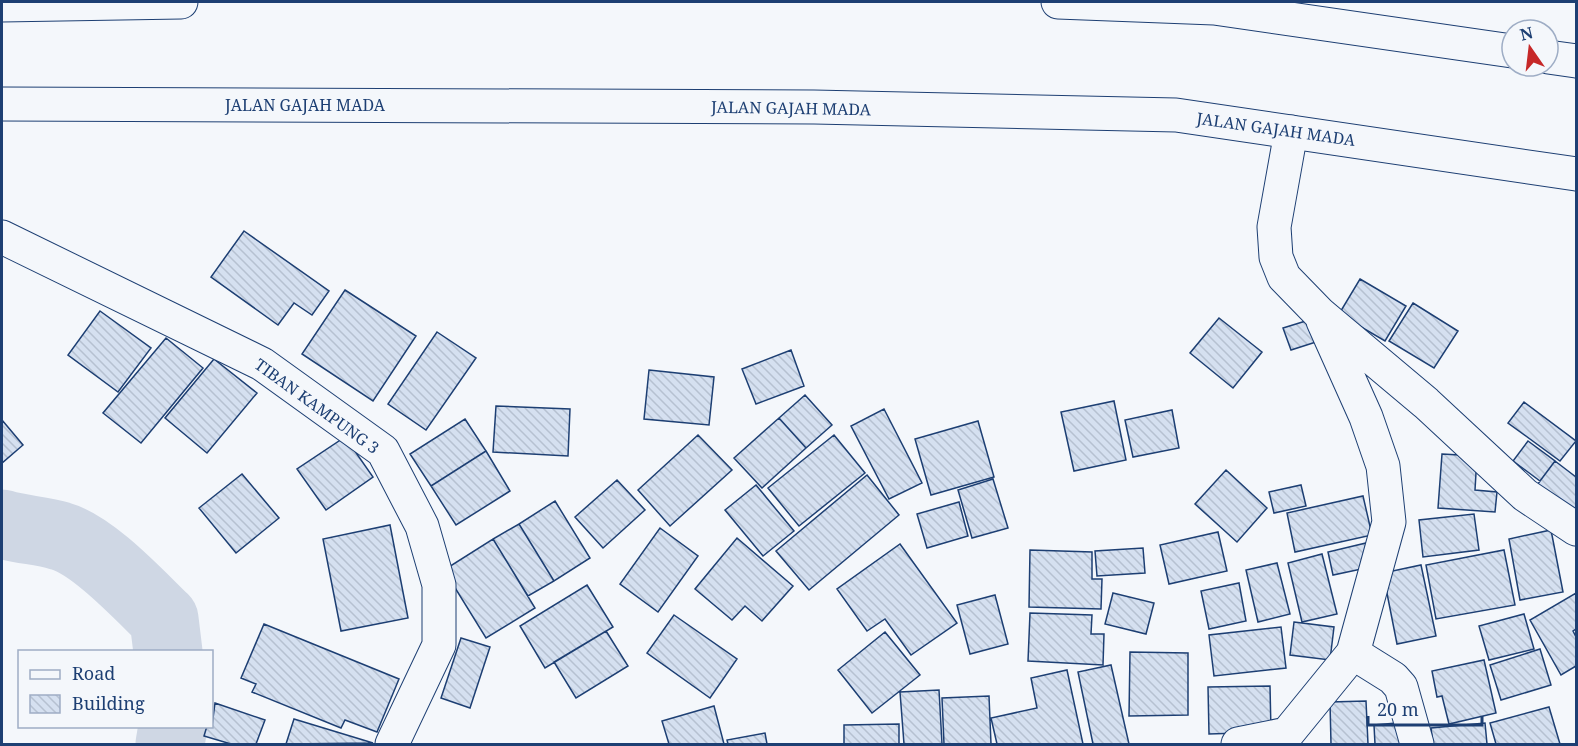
<svg xmlns="http://www.w3.org/2000/svg" width="1578" height="746" viewBox="0 0 1578 746" font-family="'Noto Serif',serif">
<style>
.lines{fill:none;stroke-linecap:round;stroke-linejoin:round}
.river{stroke:#cfd7e4;stroke-width:69}
.building{fill:url(#building-back-hatch);stroke:#1d3f73;stroke-width:1.5}
.minor-casing{stroke:#1d3f73;stroke-width:35}
.highway-casing{stroke:#1d3f73;stroke-width:35}
.minor{stroke:#f4f7fb;stroke-width:33}
.highway{stroke:#f4f7fb;stroke-width:33}
.labels{text-anchor:middle;stroke-width:4.5;stroke-linejoin:round;paint-order:stroke}
.street-label{font-size:16px;fill:#1d3f73;stroke:#f4f7fb}
</style>
<defs>
<pattern id="building-back-hatch" width="6" height="6" patternUnits="userSpaceOnUse" patternTransform="scale(1.5)"><rect width="6" height="6" fill="#d5e0f0"/><path d="M-1 5l2 2M0 0l6 6M5-1l2 2" fill="none" stroke="#b6c1d1"/></pattern>
</defs>
<rect width="100%" height="100%" fill="#f4f7fb"/>
<g class="lines">
<path class="river" d="M2,524C21,530 41,530 60,536C93,545 139,595 164,619L168,652
M170,744L173,726"/>
</g>
<path class="building" d="M244,231L329,291L312,315L294,303L278,325L211,277Z
M1360,279L1406,306L1385,341L1339,314Z
M345,290L416,336L373,401L302,354Z
M1413,303L1458,331L1434,368L1389,341Z
M100,311L151,348L118,392L68,355Z
M1219,318L1262,352L1233,388L1190,353Z
M1309,320L1316,342L1291,350L1283,328Z
M437,332L476,358L426,430L388,404Z
M166,338L203,368L141,443L103,413Z
M791,350L804,386L756,404L742,369Z
M214,359L257,393L207,453L165,418Z
M649,370L714,377L709,425L644,419Z
M805,395L832,425L806,448L779,418Z
M1114,401L1126,460L1074,471L1061,412Z
M1524,402L1576,441L1560,461L1508,423Z
M496,406L570,409L568,456L493,452Z
M884,409L922,483L889,499L851,426Z
M1172,410L1179,448L1133,457L1125,420Z
M779,418L806,448L762,488L734,458Z
M465,419L486,451L431,486L410,454Z
M2,420L23,445L2,463Z
M978,421L994,477L931,495L915,439Z
M698,435L732,470L670,526L638,490Z
M834,435L865,473L799,526L768,488Z
M345,437L373,477L326,510L297,469Z
M1528,441L1555,461L1540,481L1513,461Z
M486,451L510,491L456,525L431,486Z
M1442,454L1477,456L1475,490L1497,492L1495,512L1438,508Z
M1555,461L1576,477V507L1573,512L1537,485Z
M1226,470L1267,508L1237,542L1195,504Z
M242,474L279,518L236,553L199,508Z
M867,475L899,515L809,590L776,551Z
M993,479L1008,528L972,538L958,490Z
M617,480L645,510L603,548L575,517Z
M756,485L794,531L763,556L725,510Z
M1301,485L1306,506L1274,513L1269,492Z
M1363,496L1372,535L1295,552L1287,513Z
M555,501L590,558L554,581L519,524Z
M959,502L968,536L927,548L917,514Z
M1474,514L1479,550L1423,557L1419,520Z
M519,524L554,581L528,596L493,539Z
M390,525L408,618L341,631L323,539Z
M660,528L698,556L658,612L620,584Z
M1551,530L1563,592L1520,600L1509,539Z
M1218,532L1227,571L1169,584L1160,545Z
M737,538L793,586L762,621L745,606L732,620L695,589Z
M493,539L535,608L486,638L444,570Z
M1366,543L1371,567L1333,575L1328,552Z
M900,544L957,623L911,655L885,619L867,631L837,589Z
M1143,548L1145,573L1097,576L1095,551Z
M1030,550L1092,552V579H1102L1101,609L1029,607Z
M1504,550L1515,605L1436,619L1426,565Z
M1322,554L1337,614L1302,622L1288,563Z
M1277,563L1290,614L1258,622L1246,570Z
M1421,565L1436,636L1397,644L1383,573Z
M1239,583L1246,621L1209,629L1201,591Z
M587,585L613,627L545,668L520,626Z
M1113,593L1154,603L1146,634L1105,624Z
M1576,593V629L1573,631L1576,637V666L1561,675L1530,620Z
M995,595L1008,644L970,654L957,605Z
M1030,613L1092,615L1091,634H1104L1103,665L1028,661Z
M1524,614L1534,649L1489,660L1479,626Z
M674,615L737,659L710,698L647,653Z
M1294,622L1334,627L1330,660L1290,655Z
M264,624L399,679L377,732L345,720L341,728L252,692L256,684L241,678Z
M1281,627L1286,668L1214,676L1209,635Z
M606,631L628,666L576,698L554,662Z
M885,632L920,675L872,713L838,670Z
M461,638L490,647L470,708L441,698Z
M1540,649L1551,685L1501,700L1490,665Z
M1130,652L1188,653V715L1129,716Z
M1484,660L1496,713L1449,724L1442,696L1437,697L1432,671Z
M1111,665L1129,744H1093L1078,672Z
M1067,670L1083,744H997L991,718L1037,708L1031,678Z
M1270,686L1271,732L1209,734L1208,687Z
M939,690L942,744H904L900,692Z
M989,696L991,744H944L942,698Z
M1366,701L1368,744H1331L1330,702Z
M215,703L265,720L256,744H231L204,736L207,726H212Z
M714,706L724,744H669L662,721Z
M1549,707L1560,744H1496L1490,723Z
M294,719L373,743L286,744Z
M1408,722L1410,744H1375L1374,725Z
M1485,723L1487,744H1433L1431,728Z
M899,724V744H844V725Z
M765,733L767,744H728L727,740Z"/>
<g class="lines">
<defs>
<path id="minor" d="M1291,132L1274,227L1276,257L1284,277L1320,314L1426,403L1525,495L1576,529
M2,237L262,364L383,451L422,526L439,585V645L392,744
M1353,653L1393,678L1401,687L1417,744
M1238,744L1287,734L1353,653L1389,522L1383,466L1366,417L1323,321"/>
<path id="highway" d="M1058,2L1214,8L1512,51
M2,5L181,2
M1548,57L1576,61
M2,104L814,107L1176,115L1576,174"/>
</defs>
<use href="#minor" class="minor-casing"/>
<use href="#highway" class="highway-casing"/>
<use href="#minor" class="minor"/>
<use href="#highway" class="highway"/>
</g>
<g class="labels">
<g class="street-label">
<text x="305" y="111">JALAN GAJAH MADA</text>
<text transform="translate(791 108) rotate(1)" y="6">JALAN GAJAH MADA</text>
<text transform="translate(1276 129) rotate(8)" y="6">JALAN GAJAH MADA</text>
<text transform="translate(317 406) rotate(36)" y="6">TIBAN KAMPUNG 3</text>
</g>
</g>
<rect width="1578" height="746" fill="none" stroke="#1d3f73" stroke-width="6"/>
<rect x="18" y="650" width="195" height="78" fill="#f4f7fb" stroke="#9eadc5" stroke-width="1.5"/>
<rect x="30" y="670" width="30" height="9" fill="#f4f7fb" stroke="#9eadc5" stroke-width="1.5"/>
<text x="72" y="680" font-size="18" fill="#1d3f73">Road</text>
<rect x="30" y="695" width="30" height="18" fill="url(#building-back-hatch)" stroke="#9eadc5" stroke-width="1.5"/>
<text x="72" y="710" font-size="18" fill="#1d3f73">Building</text>
<g transform="translate(1530 48) rotate(346)"><circle r="28" fill="#f4f7fb" stroke="#9eadc5" stroke-width="1.5"/>
<path d="M0-4.5L10 22L0 15L-10 22Z" fill="#c62828"/>
<text y="-9" font-size="16" font-weight="bold" text-anchor="middle" fill="#1d3f73">N</text>
</g>
<path d="M1368 716v9h114v-9" fill="none" stroke="#1d3f73" stroke-width="3"/>
<text x="1377" y="716" font-size="18" fill="#1d3f73" stroke="#f4f7fb" stroke-width="4.5" paint-order="stroke">20 m</text>
</svg>
